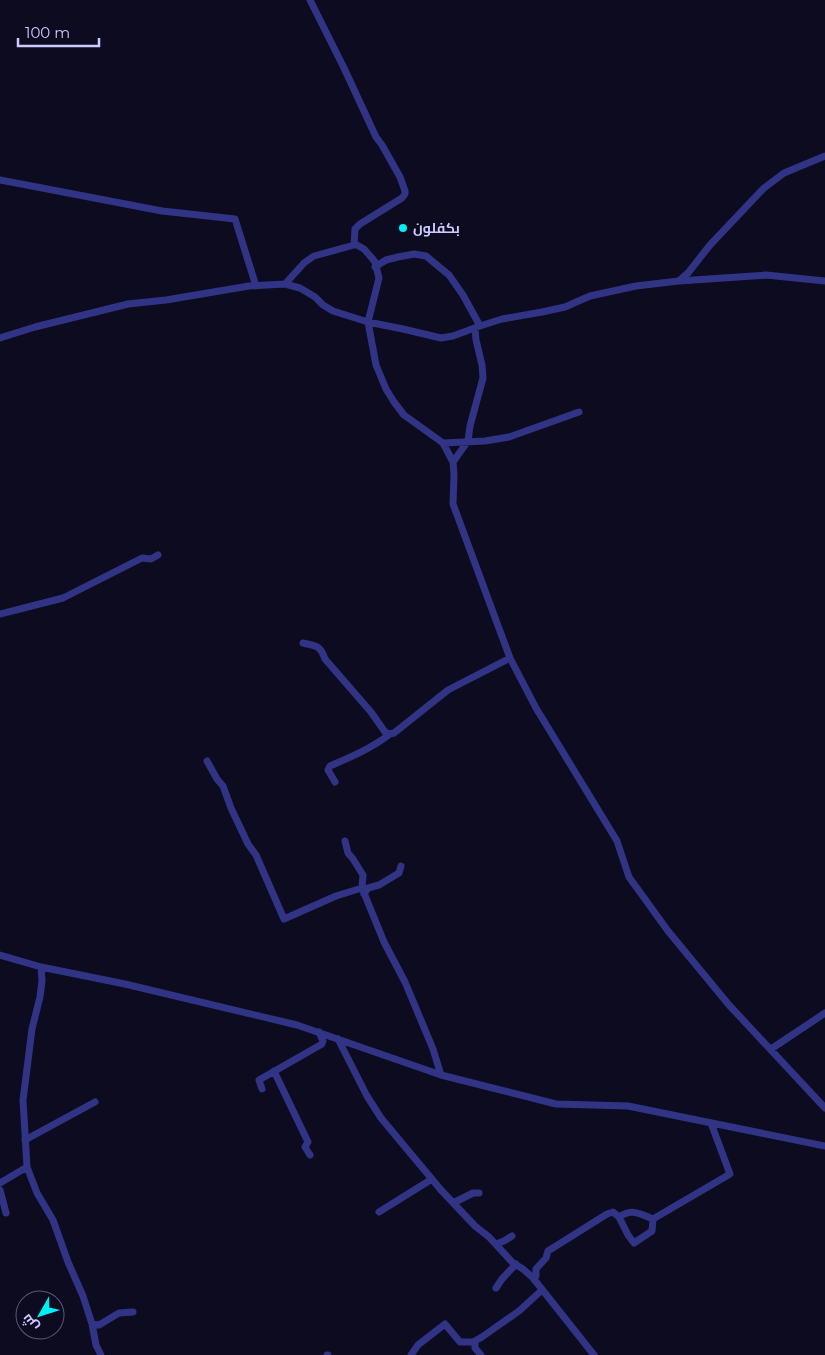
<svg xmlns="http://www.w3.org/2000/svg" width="825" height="1355" viewBox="0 0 825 1355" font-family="Montserrat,Cairo,sans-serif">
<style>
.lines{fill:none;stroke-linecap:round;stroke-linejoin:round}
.minor{stroke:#313484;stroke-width:7}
.poi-dot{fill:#00eff5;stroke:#0d0b20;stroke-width:2}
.labels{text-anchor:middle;stroke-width:4.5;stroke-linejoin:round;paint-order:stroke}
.poi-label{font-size:14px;font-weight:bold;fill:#cccaff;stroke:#0d0b20;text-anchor:start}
</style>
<rect width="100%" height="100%" fill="#0d0b20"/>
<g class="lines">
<path class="minor" d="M310,0L344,68L376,137L382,145L400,177L405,191V194L402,198L360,224L355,229L354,245
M0,180L162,211L235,219L256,286
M375,267L386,260L398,257L414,254L426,256L449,275L463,295L480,326
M680,280L688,273L710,245L764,188L784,173L825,156
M285,284L304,263L314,256L354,245H357L364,249L371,257L375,262L379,278L368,322L376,365L386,389L394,402L404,415L443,443L453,462L454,474L453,504L510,658L536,708L617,841L629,877L668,931L729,1005L825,1108
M0,338L35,327L128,304L166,300L249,286L285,284L300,288L315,297L323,305L333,311L368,322L403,329L441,338L453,336L480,326L502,319L542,312L565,307L590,296L636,286L679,281L766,275L825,281
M443,443L485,441L509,437L579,412
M453,462L468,441L470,426L483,378L482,365L476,340L475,328
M0,614L63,598L142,558L151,559L158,555
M303,643C316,646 320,645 325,659L371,712L385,732L390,734L394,733L448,690L510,658
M207,761L217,779L223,786L231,808L248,844L256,855L284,919L336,896L362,888L384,942L405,982L433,1049L441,1075
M335,782L328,770L330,766C351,757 372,748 390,734
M345,841L348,853L353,859L363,875L362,888
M364,894L368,888L379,885L399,873L401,866
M0,955L41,967L125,984L297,1025L441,1075L556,1104L628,1106L825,1146
M41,967L42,981L40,997L32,1029L23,1100L27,1167L37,1193L53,1220L68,1262L83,1296L92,1324L96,1345L101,1355
M338,1039L367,1096L381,1118L441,1190L475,1226L489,1237L513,1263L523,1269L533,1278L594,1355
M771,1049L825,1013
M274,1071L308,1142L305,1147L310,1155
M262,1089L259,1080L322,1044L323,1041L319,1032
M25,1140L95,1102
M0,1183L27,1167
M0,1190L6,1213
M453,1203L473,1193H479
M379,1212L432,1179
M619,1217C633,1208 640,1214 653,1219L730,1174L711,1123
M496,1244L504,1241L512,1236
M533,1278L536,1276V1269L546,1258L548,1251L607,1214L613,1212L619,1217L628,1235L634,1243L652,1231L653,1219
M496,1288L502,1279L516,1264
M92,1324L99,1325L119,1313L133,1312
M475,1341V1348L481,1355
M327,1355H328
M411,1355L418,1345L445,1324L460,1342H473L482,1337L519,1311L542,1290"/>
</g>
<circle class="poi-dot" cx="403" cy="228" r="5"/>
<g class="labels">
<g class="poi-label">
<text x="413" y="233">بكفلون</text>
</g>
</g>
<g transform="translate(40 1315) rotate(231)"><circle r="24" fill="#0d0b20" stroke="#595779"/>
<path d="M0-4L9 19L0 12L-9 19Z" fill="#00eff5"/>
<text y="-8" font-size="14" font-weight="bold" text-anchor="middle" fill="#cccaff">ش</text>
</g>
<path d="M18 38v8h81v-8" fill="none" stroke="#cccaff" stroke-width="2.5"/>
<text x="25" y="38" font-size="15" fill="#cccaff" stroke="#0d0b20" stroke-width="4" paint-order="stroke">100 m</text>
</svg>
